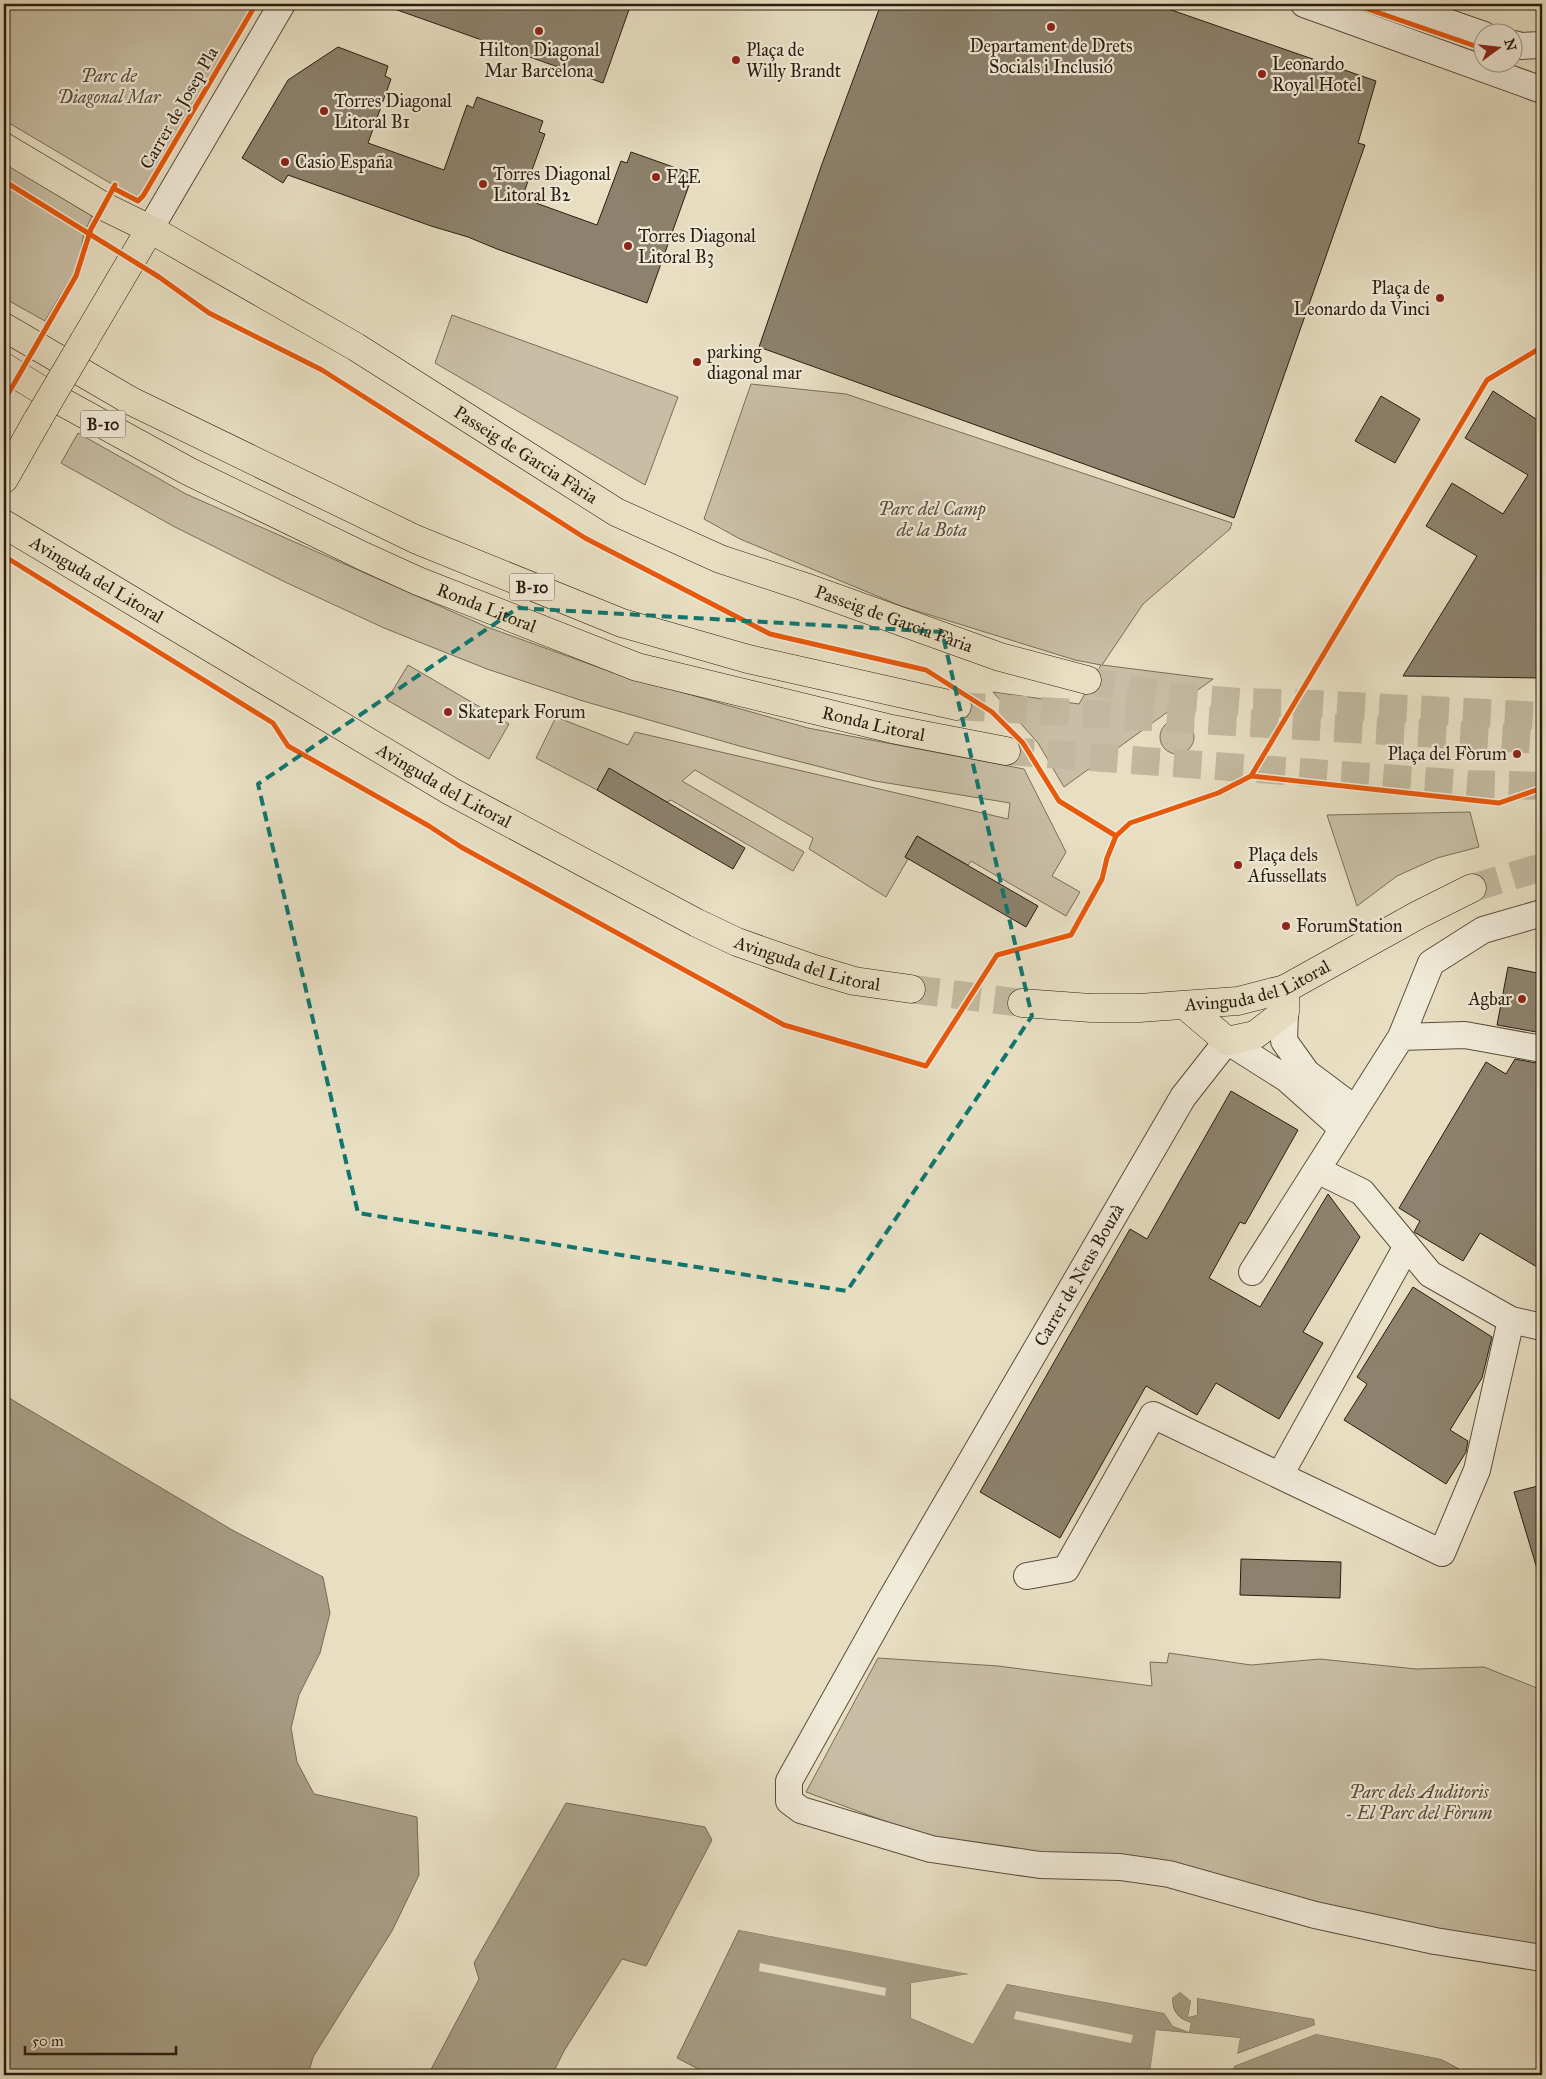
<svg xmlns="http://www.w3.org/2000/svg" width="1546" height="2079" viewBox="0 0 1546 2079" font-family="'IM FELL Great Primer',serif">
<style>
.green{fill:#c8bea5;stroke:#796e5a}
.water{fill:#a79d86;stroke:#756a57}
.pier{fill:#e8dfc3}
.building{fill:#8d826d;stroke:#2a1d10}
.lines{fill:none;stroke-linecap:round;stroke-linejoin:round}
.major-tunnel{stroke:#c2b89f;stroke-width:28;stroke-dasharray:28 14;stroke-linecap:butt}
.highway-tunnel{stroke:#c2b89f;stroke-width:28;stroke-dasharray:28 14;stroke-linecap:butt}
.minor-casing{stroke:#5a4e3d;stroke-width:28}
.major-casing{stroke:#2a1d10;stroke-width:29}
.highway-casing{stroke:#2a1d10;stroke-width:29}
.minor{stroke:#f0ead8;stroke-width:26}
.major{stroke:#e8dfc3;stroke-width:28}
.highway{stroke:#e8dfc3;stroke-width:28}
.major-bridge-casing{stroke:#2a1d10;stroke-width:29;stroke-linecap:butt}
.major-bridge{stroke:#e8dfc3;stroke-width:28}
.cycleway-casing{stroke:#f0ead8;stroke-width:8}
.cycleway{stroke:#e8590c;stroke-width:5}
.marked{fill:none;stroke:#0f766e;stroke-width:4;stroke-dasharray:10 6;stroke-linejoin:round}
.poi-dot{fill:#8f2418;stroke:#f0ead8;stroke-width:2}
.labels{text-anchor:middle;stroke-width:4.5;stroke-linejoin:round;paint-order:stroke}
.shield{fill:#f0ead8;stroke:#655a4c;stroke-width:1}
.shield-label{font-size:16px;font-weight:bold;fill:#2a1d10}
.poi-label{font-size:18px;fill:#2a1d10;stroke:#f0ead8;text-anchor:start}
.park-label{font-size:18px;font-style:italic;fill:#594d3d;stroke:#f0ead8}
.street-label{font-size:18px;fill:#2a1d10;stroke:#f0ead8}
</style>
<rect width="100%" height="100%" fill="#e8dfc3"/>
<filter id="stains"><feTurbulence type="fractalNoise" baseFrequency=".004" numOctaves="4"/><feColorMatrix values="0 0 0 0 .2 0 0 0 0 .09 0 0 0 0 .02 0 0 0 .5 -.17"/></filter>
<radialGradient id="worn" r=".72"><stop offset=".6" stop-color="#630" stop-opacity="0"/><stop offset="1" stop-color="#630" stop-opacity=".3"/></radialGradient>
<path class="green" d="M4,4H252L140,197L137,199L4,120Z
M4,160L94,212L84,233L78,266L45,321L4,298Z
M452,315L678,397L645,485L435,363Z
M751,384L846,394L1232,523L1230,529L1143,604L1102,665L1213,679L1064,787L1038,743L993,692L1079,704L1101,665L1075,660L901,606L740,539L704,519Z
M78,433L186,494L487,627L617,674L808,728L1024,769L1066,852L1052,876L1080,892L1066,916L971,861L968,865L917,836L905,857L908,859L886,897L809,849L813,838L695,770L682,781L804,852L793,871L671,800L667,802L609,769L597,790L536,758L556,717L628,745L635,732L1008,819L1010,803L875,781L743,747L583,701L487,669L384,628L285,582L173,526L61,463Z
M408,665L509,724L489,759L387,700Z
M1160 737a17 17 0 1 1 34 0a17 17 0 1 1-34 0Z
M1470,812L1479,847L1437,858L1397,876L1357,906L1327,815Z
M1169,1653L1251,1665L1320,1659L1416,1669L1484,1667L1542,1690V1951L917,1833L806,1792L878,1658L998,1666L1152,1686L1150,1662L1167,1663Z"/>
<path class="water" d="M4,1395L234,1531L323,1577L330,1613L320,1653L299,1695L291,1728L297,1762L314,1794L417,1817L419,1875L392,1931L313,2057L308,2075H4Z
M566,1803L705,1827L712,1840L646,1966L622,1959L564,2051L552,2075H428L479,1979L474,1963Z
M739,1930L971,1974L911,1983V2018L973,2044L1007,1984L1164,2013L1173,2026L1189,2032L1191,2023C1178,2018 1173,2012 1172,1998L1180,1992L1191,2001L1188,2017L1197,2015V1998L1314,2019L1315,2025L1236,2054L1240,2038L1157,2030L1150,2072L1161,2075H710L677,2058Z
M1316,2034L1441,2059L1470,2075H1233L1234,2066Z"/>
<path class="pier" d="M740,1928L973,1972L974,1974L972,1976L913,1985V2017L972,2041L1007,1981L1165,2010L1175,2024L1187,2029L1188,2024L1180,2021L1170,2010V1997L1180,1990L1193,2000L1191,2014L1194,2013V1998L1197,1996L1315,2017L1318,2025L1236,2057L1234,2054L1237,2041L1159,2033L1153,2071L1163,2075H1161L1150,2072L1156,2030L1240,2038L1237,2054L1315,2025L1314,2019L1197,1998V2015L1188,2017L1191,2001L1180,1992L1172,1998L1173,2010L1181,2019L1191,2023L1189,2032L1173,2026L1164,2013L1007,1984L973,2044L911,2018V1983L969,1974L739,1930Z
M760,1963L886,1988L885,1996L759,1971Z
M1016,2011L1133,2035L1131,2043L1014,2019Z
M1316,2032L1442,2056L1473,2075L1441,2059L1316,2034L1234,2066L1233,2075H1231L1233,2064Z"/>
<path class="building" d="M386,4H631L603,83L386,6Z
M881,4H1154L1376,81L1358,143L1365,145L1234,518L759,347L822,164Z
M338,47L388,66L385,76L391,79L368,143L444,170L467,105L473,108L477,97L543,121L539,132L545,134L522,198L597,225L621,161L627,163L631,152L693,174L647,303L497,249L468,237L431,226L288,175L283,183L242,158L288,80Z
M1493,391L1542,423V678L1403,676L1477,556L1426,526L1452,483L1503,514L1528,475L1465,438Z
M1381,396L1420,419L1395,463L1355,441Z
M609,768L745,848L733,869L597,790Z
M917,836L1038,906L1026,927L905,857Z
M1508,967L1542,974V1033L1497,1025Z
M1515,1059L1536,1063L1542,1067V1270L1480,1233L1463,1261L1414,1232L1420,1221L1399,1208L1486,1062L1506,1074Z
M1231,1091L1298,1130L1245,1224L1240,1222L1209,1278L1260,1307L1328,1194L1360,1237L1303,1332L1323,1343L1279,1419L1216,1383L1197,1415L1146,1386L1060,1538L980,1492L1130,1229L1147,1239Z
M1413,1287L1492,1337L1482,1378L1450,1430L1468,1441L1466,1452L1446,1484L1344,1420L1367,1384L1357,1377Z
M1542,1485V1571L1538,1572L1514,1492Z
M1241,1559L1341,1562L1340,1598L1240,1595Z"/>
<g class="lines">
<path class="major-tunnel" d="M1087,680L1165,696L1241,702L1315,704L1542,716
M1472,888L1542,867
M911,989L1022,1003"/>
<path class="highway-tunnel" d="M957,706L1542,740
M1006,751L1468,784L1542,786"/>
<defs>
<path id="minor" d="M1304,4L1542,90
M1396,4L1484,35
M1514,44L1521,46L1542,45
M150,229L282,4
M1285,1012L1284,1041L1307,1073L1355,1109
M1401,1037L1465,1035L1542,1049
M1343,1129L1287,1079L1227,1041L1183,1097L888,1604L789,1781V1801L801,1810L931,1849L1040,1865L1120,1867L1169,1874L1315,1915L1435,1941L1542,1958
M1317,1170L1362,1192L1430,1274L1511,1320L1542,1327
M1252,1272L1401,1037L1431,963L1483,930L1542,913
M1280,1475L1407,1246
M1027,1576L1066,1569L1153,1415L1442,1553L1477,1470L1511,1320"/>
<g id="major">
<path id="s1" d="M4,147L103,206L150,229L356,347L616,512L720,559L805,587L1000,657L1087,680"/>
<path d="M84,341L150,229"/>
<path d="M4,479L38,419"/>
<path id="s2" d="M4,524L452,792L697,923L737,942L814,969L854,981L911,989"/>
<path id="s3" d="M1022,1003L1091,1008H1139L1238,1001L1285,989L1418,915L1472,888"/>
<path d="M1186,1006L1227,1041L1255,1035L1285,1012V989"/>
</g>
<g id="highway">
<path d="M4,327L131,401L415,539L622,623L748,659L957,706"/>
<path id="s4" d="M4,367L46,393L188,471L363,556L418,581L637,667L892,729L1006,751"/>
</g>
</defs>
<use href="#minor" class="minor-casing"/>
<use href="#major" class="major-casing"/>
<use href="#highway" class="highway-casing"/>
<use href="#minor" class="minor"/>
<use href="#major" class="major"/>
<use href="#highway" class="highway"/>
<defs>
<path id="major-bridge" d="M38,419L84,341"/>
</defs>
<use href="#major-bridge" class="major-bridge-casing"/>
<use href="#major-bridge" class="major-bridge"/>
<defs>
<path id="cycleway" d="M1353,4L1484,49
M4,181L159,277L209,313L322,370L585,538L770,634L926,670L992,712L1023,743L1059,801L1116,836
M113,188L138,201L143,196L256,4
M4,401L76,276L91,229L115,185
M4,556L273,723L288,746L429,826L461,847L784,1025L926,1066L997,955L1071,935L1102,879L1107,858L1116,836L1130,823L1218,793L1251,776L1487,380L1537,350L1542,345
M1251,776L1499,803L1542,788"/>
</defs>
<use href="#cycleway" class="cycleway-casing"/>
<use href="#cycleway" class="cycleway"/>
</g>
<path class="marked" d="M518,608L942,632L1032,1016L847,1291L358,1213L258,784Z"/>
<g class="poi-dot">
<circle cx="1051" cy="27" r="5"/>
<circle cx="539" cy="31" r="5"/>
<circle cx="736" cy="60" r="5"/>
<circle cx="1262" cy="74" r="5"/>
<circle cx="324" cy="111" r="5"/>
<circle cx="285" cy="162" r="5"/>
<circle cx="656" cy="177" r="5"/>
<circle cx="483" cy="184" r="5"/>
<circle cx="628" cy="246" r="5"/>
<circle cx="1440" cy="298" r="5"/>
<circle cx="697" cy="362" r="5"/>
<circle cx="448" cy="712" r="5"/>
<circle cx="1517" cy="754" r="5"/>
<circle cx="1238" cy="865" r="5"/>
<circle cx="1286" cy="926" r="5"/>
<circle cx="1522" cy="999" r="5"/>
</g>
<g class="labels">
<g class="shield">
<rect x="80.5" y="410.5" width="45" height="27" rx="4"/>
<rect x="509.5" y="573.5" width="45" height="27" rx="4"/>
</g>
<g class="shield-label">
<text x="103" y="430">B-10</text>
<text x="532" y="593">B-10</text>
</g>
<g class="poi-label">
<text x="1051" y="52" text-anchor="middle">Departament de Drets<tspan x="1051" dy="21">Socials i Inclusió</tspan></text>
<text x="539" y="56" text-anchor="middle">Hilton Diagonal<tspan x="539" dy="21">Mar Barcelona</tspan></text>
<text x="746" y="56">Plaça de<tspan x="746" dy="21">Willy Brandt</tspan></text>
<text x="1272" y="70">Leonardo<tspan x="1272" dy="21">Royal Hotel</tspan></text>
<text x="334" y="107">Torres Diagonal<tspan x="334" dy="21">Litoral B1</tspan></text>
<text x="295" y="168">Casio España</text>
<text x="493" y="180">Torres Diagonal<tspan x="493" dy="21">Litoral B2</tspan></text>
<text x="666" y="183">F4E</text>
<text x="638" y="242">Torres Diagonal<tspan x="638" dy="21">Litoral B3</tspan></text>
<text x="1430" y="294" text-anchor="end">Plaça de<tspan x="1430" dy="21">Leonardo da Vinci</tspan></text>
<text x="707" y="358">parking<tspan x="707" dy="21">diagonal mar</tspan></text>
<text x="458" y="718">Skatepark Forum</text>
<text x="1507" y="760" text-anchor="end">Plaça del Fòrum</text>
<text x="1248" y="861">Plaça dels<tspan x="1248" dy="21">Afussellats</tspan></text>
<text x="1296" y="932">ForumStation</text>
<text x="1512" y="1005" text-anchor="end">Agbar</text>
</g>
<g class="park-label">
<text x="109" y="82">Parc de<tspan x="109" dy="21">Diagonal Mar</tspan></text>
<text x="932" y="515">Parc del Camp<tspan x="932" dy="21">de la Bota</tspan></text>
<text x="1419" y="1798">Parc dels Auditoris<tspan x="1419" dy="21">- El Parc del Fòrum</tspan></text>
</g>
<g class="street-label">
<text transform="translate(179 108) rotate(-60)" y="6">Carrer de Josep Pla</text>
<text dy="6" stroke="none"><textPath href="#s1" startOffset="606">Passeig de Garcia Fària</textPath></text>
<text dy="6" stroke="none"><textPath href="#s2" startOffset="108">Avinguda del Litoral</textPath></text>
<text dy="6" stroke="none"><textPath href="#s4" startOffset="540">Ronda Litoral</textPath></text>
<text dy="6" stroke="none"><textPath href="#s1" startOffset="1011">Passeig de Garcia Fària</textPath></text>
<text dy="6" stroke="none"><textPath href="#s4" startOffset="945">Ronda Litoral</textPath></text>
<text dy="6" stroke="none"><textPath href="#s2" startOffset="512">Avinguda del Litoral</textPath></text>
<text dy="6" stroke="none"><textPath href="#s2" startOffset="918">Avinguda del Litoral</textPath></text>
<text dy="6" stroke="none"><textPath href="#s3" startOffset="239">Avinguda del Litoral</textPath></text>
<text transform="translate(1079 1275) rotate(-60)" y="6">Carrer de Neus Bouzà</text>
</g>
</g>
<rect width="1546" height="2079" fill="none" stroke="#e8dfc3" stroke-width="20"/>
<rect x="5" y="5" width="1536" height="2069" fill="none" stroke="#2a1d10" stroke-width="2.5"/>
<rect x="10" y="10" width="1526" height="2059" fill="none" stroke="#2a1d10"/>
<g transform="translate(1498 48) rotate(75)"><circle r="24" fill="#f0ead8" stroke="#a19888"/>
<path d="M0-4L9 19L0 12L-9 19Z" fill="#8f2418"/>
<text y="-8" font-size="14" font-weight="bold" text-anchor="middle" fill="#2a1d10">N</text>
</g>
<path d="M25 2046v8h151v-8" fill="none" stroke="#2a1d10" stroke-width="2.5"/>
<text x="32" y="2046" font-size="15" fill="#2a1d10" stroke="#f0ead8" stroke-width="4" paint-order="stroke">50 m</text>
<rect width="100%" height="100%" filter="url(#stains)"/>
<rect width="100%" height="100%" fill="url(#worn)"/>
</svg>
